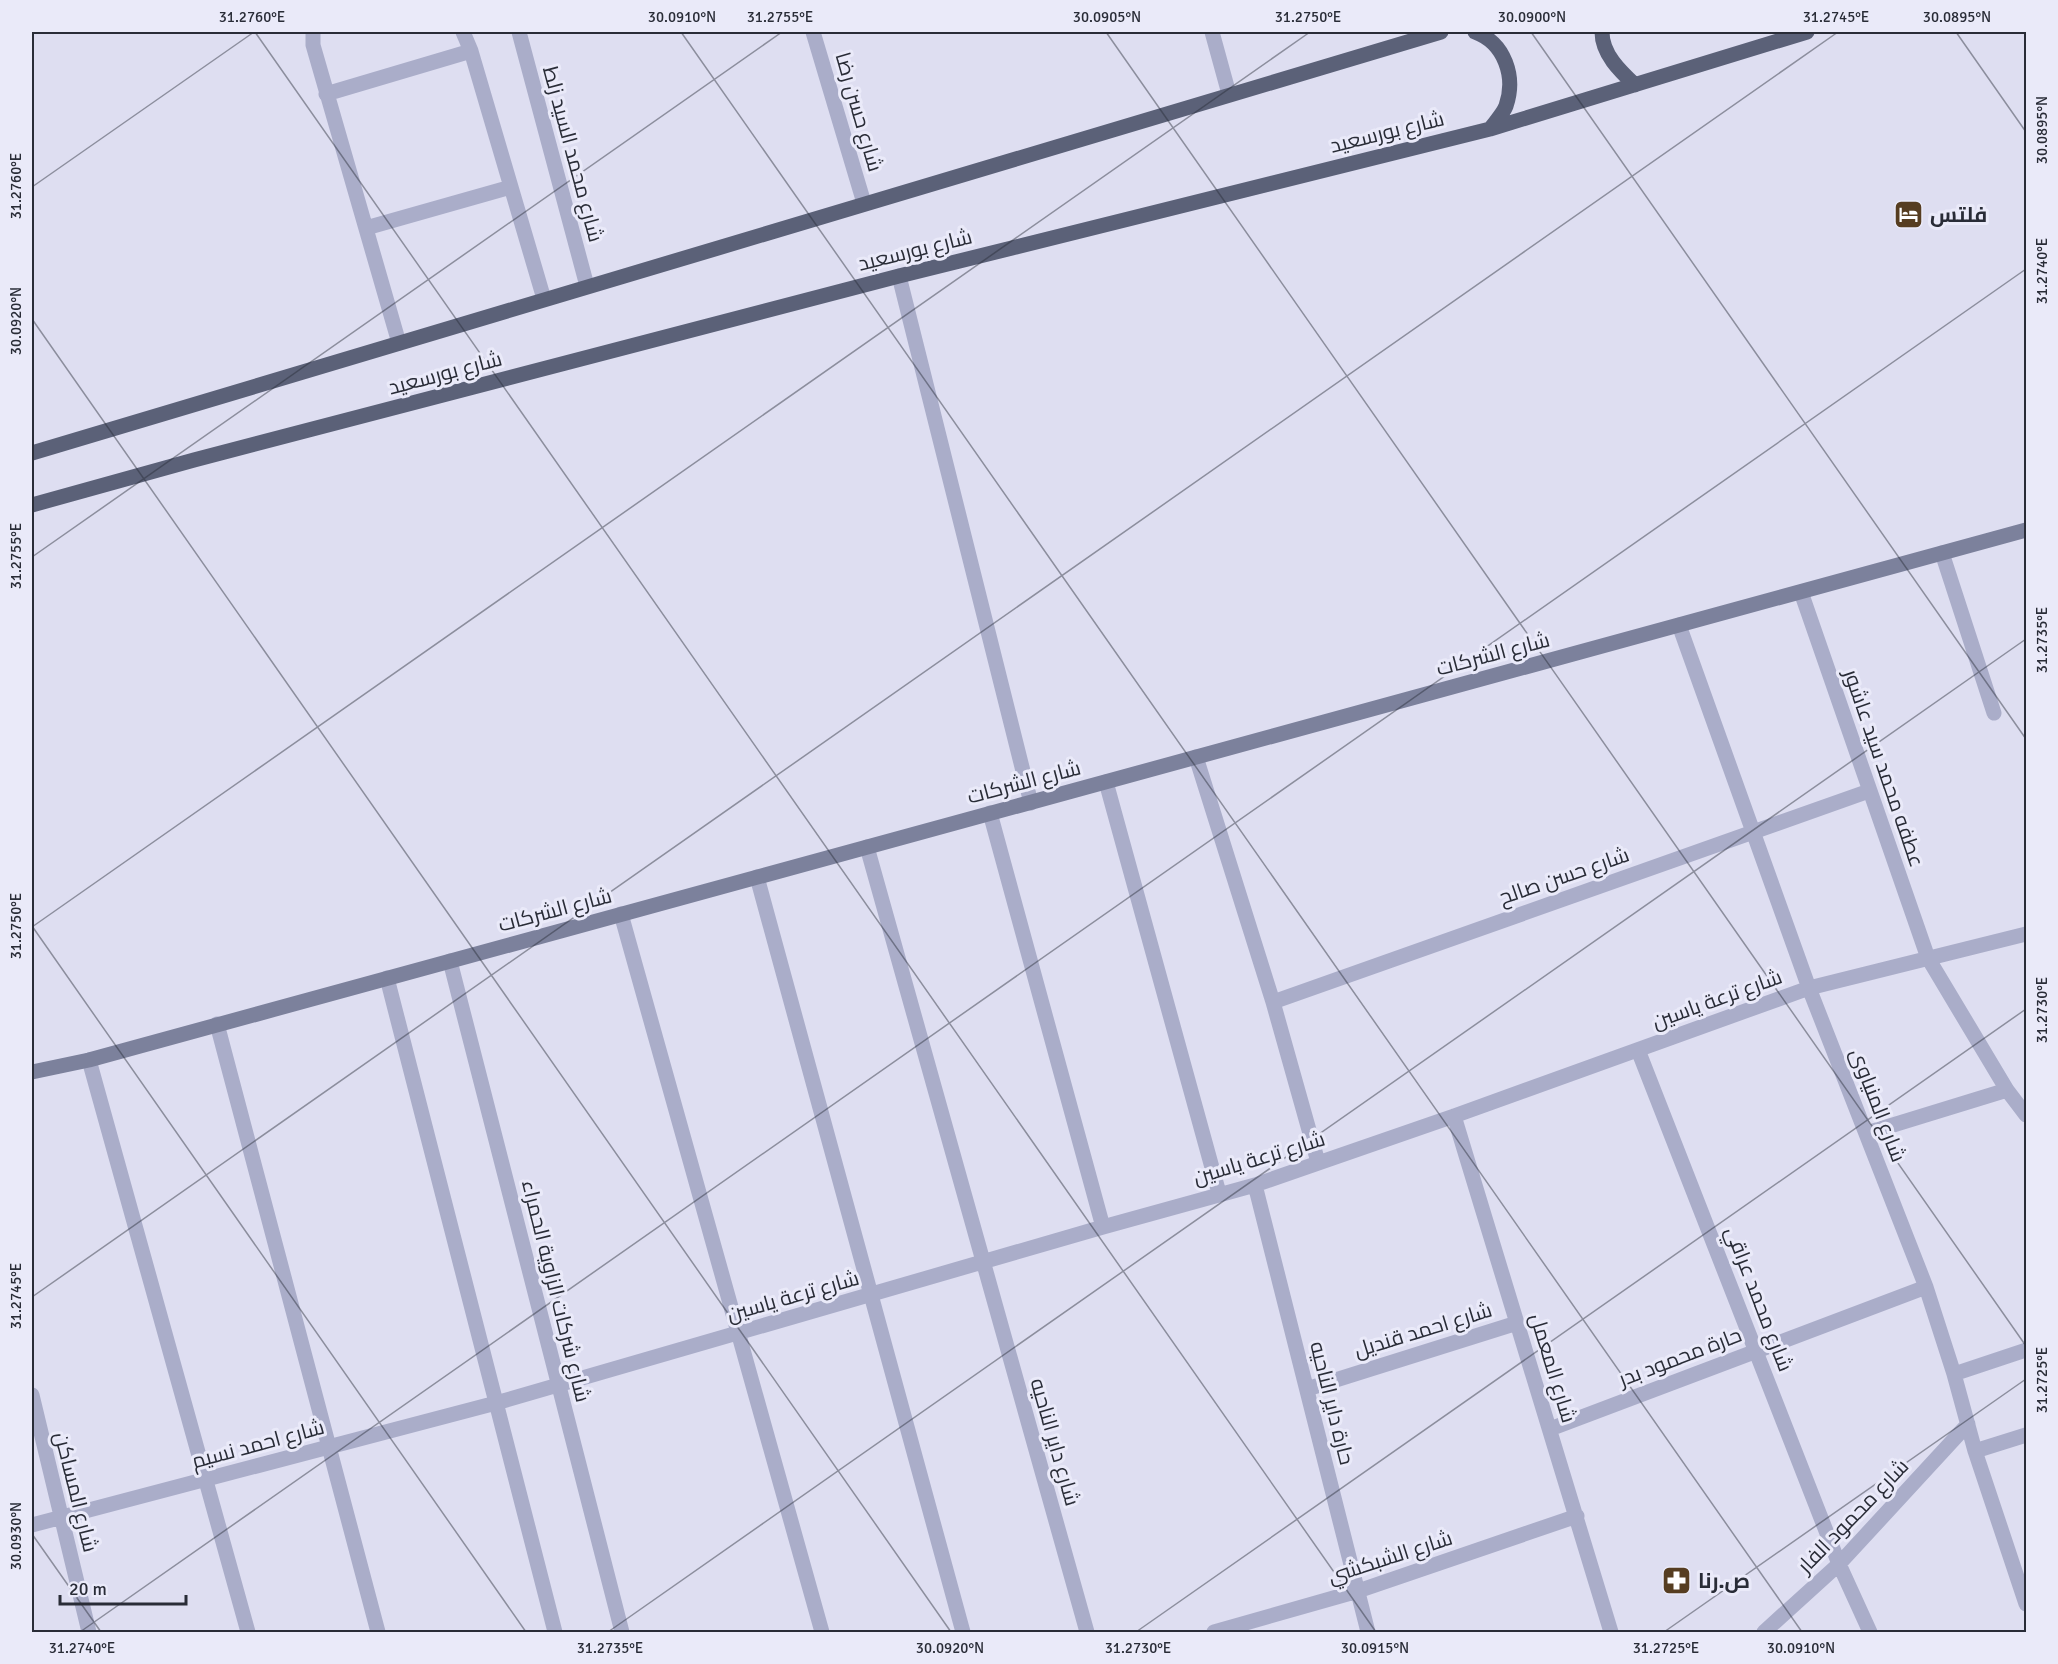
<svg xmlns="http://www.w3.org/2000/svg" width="2058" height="1664" viewBox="0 0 2058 1664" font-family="Signika,Cairo,sans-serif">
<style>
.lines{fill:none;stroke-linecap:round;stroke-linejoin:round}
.service{stroke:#aaadc9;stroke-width:15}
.minor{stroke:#aaadc9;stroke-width:15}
.secondary{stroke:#7c819c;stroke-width:15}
.primary{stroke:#5b6178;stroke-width:15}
.ticks{fill:none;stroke:#292c37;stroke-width:1.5;stroke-opacity:0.45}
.labels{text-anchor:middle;stroke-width:6;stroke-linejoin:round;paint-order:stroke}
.street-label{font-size:21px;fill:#292c37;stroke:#eaeaf9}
.poi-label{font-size:21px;font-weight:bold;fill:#292c37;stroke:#eaeaf9;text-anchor:start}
.neatline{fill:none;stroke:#292c37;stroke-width:2}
.ticks-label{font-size:15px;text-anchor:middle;fill:#292c37}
</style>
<rect width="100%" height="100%" fill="#dedef1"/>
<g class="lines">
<path class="service" d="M313,32V45L399,343
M463,32L471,51L544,299
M326,94L471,51
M366,228L511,187"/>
<path class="minor" d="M519,32L587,286
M813,32L864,203
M1212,32L1229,94
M899,276L1031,803
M1942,553L1994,713
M1801,592L1928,958L2007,1090L2026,1115
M1679,625L1809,988L1926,1287L1954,1374L1975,1451L2026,1604
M1196,757L1273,1002L1318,1162
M1106,782L1219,1193
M990,813L1103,1227
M867,847L1087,1632
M757,877L963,1632
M621,914L822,1632
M450,961L622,1632
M387,978L555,1632
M1273,1002L1869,791
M217,1024L378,1632
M1638,1050L1839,1564L1870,1632
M89,1060L248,1632
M1454,1116L1611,1632
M1867,1133L2007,1090
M1255,1185L1368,1632
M1954,1374L2026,1350
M1307,1389L1517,1323
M32,1395L89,1632
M1550,1429L1926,1287
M1975,1451L2026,1435
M32,1525L496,1403L1103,1227L1255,1185L1454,1116L1809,988L2026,934
M1214,1632L1358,1591L1577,1516
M1764,1632L1839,1564L1968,1424"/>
<path class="secondary" d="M32,1072L89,1060L2026,530"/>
<path class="primary" d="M1475,32C1505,43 1516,77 1506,106C1503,114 1495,122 1490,129
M1602,32C1602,54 1620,71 1635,85
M32,453L1441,32
M32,505L194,460L899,276L1490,129L1807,32"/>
</g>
<path class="ticks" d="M255,32L1376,1632M681,32L1802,1632M1106,32L2026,1346M1531,32L2026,739M1956,32L2026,132M32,187L254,32M32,319L951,1632M32,557L782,32M32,926L526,1632M32,927L1310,32M32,1297L1838,32M32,1534L101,1632M80,1632L2026,269M608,1632L2026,639M1136,1632L2026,1009M1664,1632L2026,1379"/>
<defs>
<symbol id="hotel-square" viewBox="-11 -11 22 22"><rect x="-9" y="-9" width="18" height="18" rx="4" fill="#563d21" stroke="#eaeaf9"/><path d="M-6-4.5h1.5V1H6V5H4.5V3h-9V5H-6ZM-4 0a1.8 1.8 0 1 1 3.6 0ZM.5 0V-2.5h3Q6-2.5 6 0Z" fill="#fff"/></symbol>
<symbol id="pharmacy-square" viewBox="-11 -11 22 22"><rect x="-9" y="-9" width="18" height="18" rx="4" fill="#563d21" stroke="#eaeaf9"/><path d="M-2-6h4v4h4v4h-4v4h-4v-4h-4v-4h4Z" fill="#fff"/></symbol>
</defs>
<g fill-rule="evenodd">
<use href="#hotel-square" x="1892" y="198" width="33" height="33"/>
<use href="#pharmacy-square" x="1660" y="1564" width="33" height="33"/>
</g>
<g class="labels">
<g class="street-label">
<text transform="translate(859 112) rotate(74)" y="7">شارع حسن رضا</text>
<text transform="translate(1387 132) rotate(-14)" y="7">شارع بورسعيد</text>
<text transform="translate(573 154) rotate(75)" y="7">شارع محمد السيد زلط</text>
<text transform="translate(915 250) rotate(-14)" y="7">شارع بورسعيد</text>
<text transform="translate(445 373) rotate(-15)" y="7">شارع بورسعيد</text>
<text transform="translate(1493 654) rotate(-15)" y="7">شارع الشركات</text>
<text transform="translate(1884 768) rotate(71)" y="7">عطفه محمد سيد عاشور</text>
<text transform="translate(1024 782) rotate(-15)" y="7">شارع الشركات</text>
<text transform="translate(1564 876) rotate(-19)" y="7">شارع حسن صالح</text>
<text transform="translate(555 910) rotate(-15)" y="7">شارع الشركات</text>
<text transform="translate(1717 999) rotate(-20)" y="7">شارع ترعة ياسين</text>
<text transform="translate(1878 1105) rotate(69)" y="7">شارع المنياوى</text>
<text transform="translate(1259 1158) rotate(-17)" y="7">شارع ترعة ياسين</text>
<text transform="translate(556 1291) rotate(76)" y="7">شارع شركات الزاوية الحمراء</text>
<text transform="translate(793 1296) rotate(-16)" y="7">شارع ترعة ياسين</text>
<text transform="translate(1759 1299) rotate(69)" y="7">شارع محمد عراقي</text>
<text transform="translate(1423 1330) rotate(-17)" y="7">شارع احمد قنديل</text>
<text transform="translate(1680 1357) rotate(-21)" y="7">حارة محمود بدر</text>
<text transform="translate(1553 1368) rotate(73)" y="7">شارع المعمل</text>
<text transform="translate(1332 1403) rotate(76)" y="7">حارة داير الناحيه</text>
<text transform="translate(1055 1442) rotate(74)" y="7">شارع داير الناحيه</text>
<text transform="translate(258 1444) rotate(-15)" y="7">شارع احمد نسيم</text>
<text transform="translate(76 1492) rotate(76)" y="7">شارع المساكن</text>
<text transform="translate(1853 1516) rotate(-46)" y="7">شارع محمود الفار</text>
<text transform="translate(1390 1557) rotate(-18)" y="7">شارع الشبكشي</text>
</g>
<g class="poi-label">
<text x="1930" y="222">فلتس</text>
<text x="1698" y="1588">ص.رنا</text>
</g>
</g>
<rect width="2058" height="1664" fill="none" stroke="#eaeaf9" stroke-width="66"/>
<path d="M60 1595v9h126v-9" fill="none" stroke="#292c37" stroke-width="3"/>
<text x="69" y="1595" font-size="18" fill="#292c37" stroke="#eaeaf9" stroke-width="4.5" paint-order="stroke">20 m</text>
<rect x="33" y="33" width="1992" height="1598" class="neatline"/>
<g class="ticks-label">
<text x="252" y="22">31.2760°E</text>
<text x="682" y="22">30.0910°N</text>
<text x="780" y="22">31.2755°E</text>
<text x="1107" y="22">30.0905°N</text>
<text x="1308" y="22">31.2750°E</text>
<text x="1532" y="22">30.0900°N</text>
<text x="1836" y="22">31.2745°E</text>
<text x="1957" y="22">30.0895°N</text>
<text transform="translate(2042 130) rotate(-90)" y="5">30.0895°N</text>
<text transform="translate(16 186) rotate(-90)" y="5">31.2760°E</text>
<text transform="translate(2042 271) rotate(-90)" y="5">31.2740°E</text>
<text transform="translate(16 321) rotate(-90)" y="5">30.0920°N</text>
<text transform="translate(16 556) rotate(-90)" y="5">31.2755°E</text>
<text transform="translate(2042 640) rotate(-90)" y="5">31.2735°E</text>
<text transform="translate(16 926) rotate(-90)" y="5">31.2750°E</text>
<text transform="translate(2042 1010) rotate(-90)" y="5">31.2730°E</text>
<text transform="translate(16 1296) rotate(-90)" y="5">31.2745°E</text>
<text transform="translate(2042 1380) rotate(-90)" y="5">31.2725°E</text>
<text transform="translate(16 1536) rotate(-90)" y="5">30.0930°N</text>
<text x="82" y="1653">31.2740°E</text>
<text x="610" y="1653">31.2735°E</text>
<text x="950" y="1653">30.0920°N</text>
<text x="1138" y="1653">31.2730°E</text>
<text x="1375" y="1653">30.0915°N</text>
<text x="1666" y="1653">31.2725°E</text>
<text x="1801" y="1653">30.0910°N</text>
</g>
</svg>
